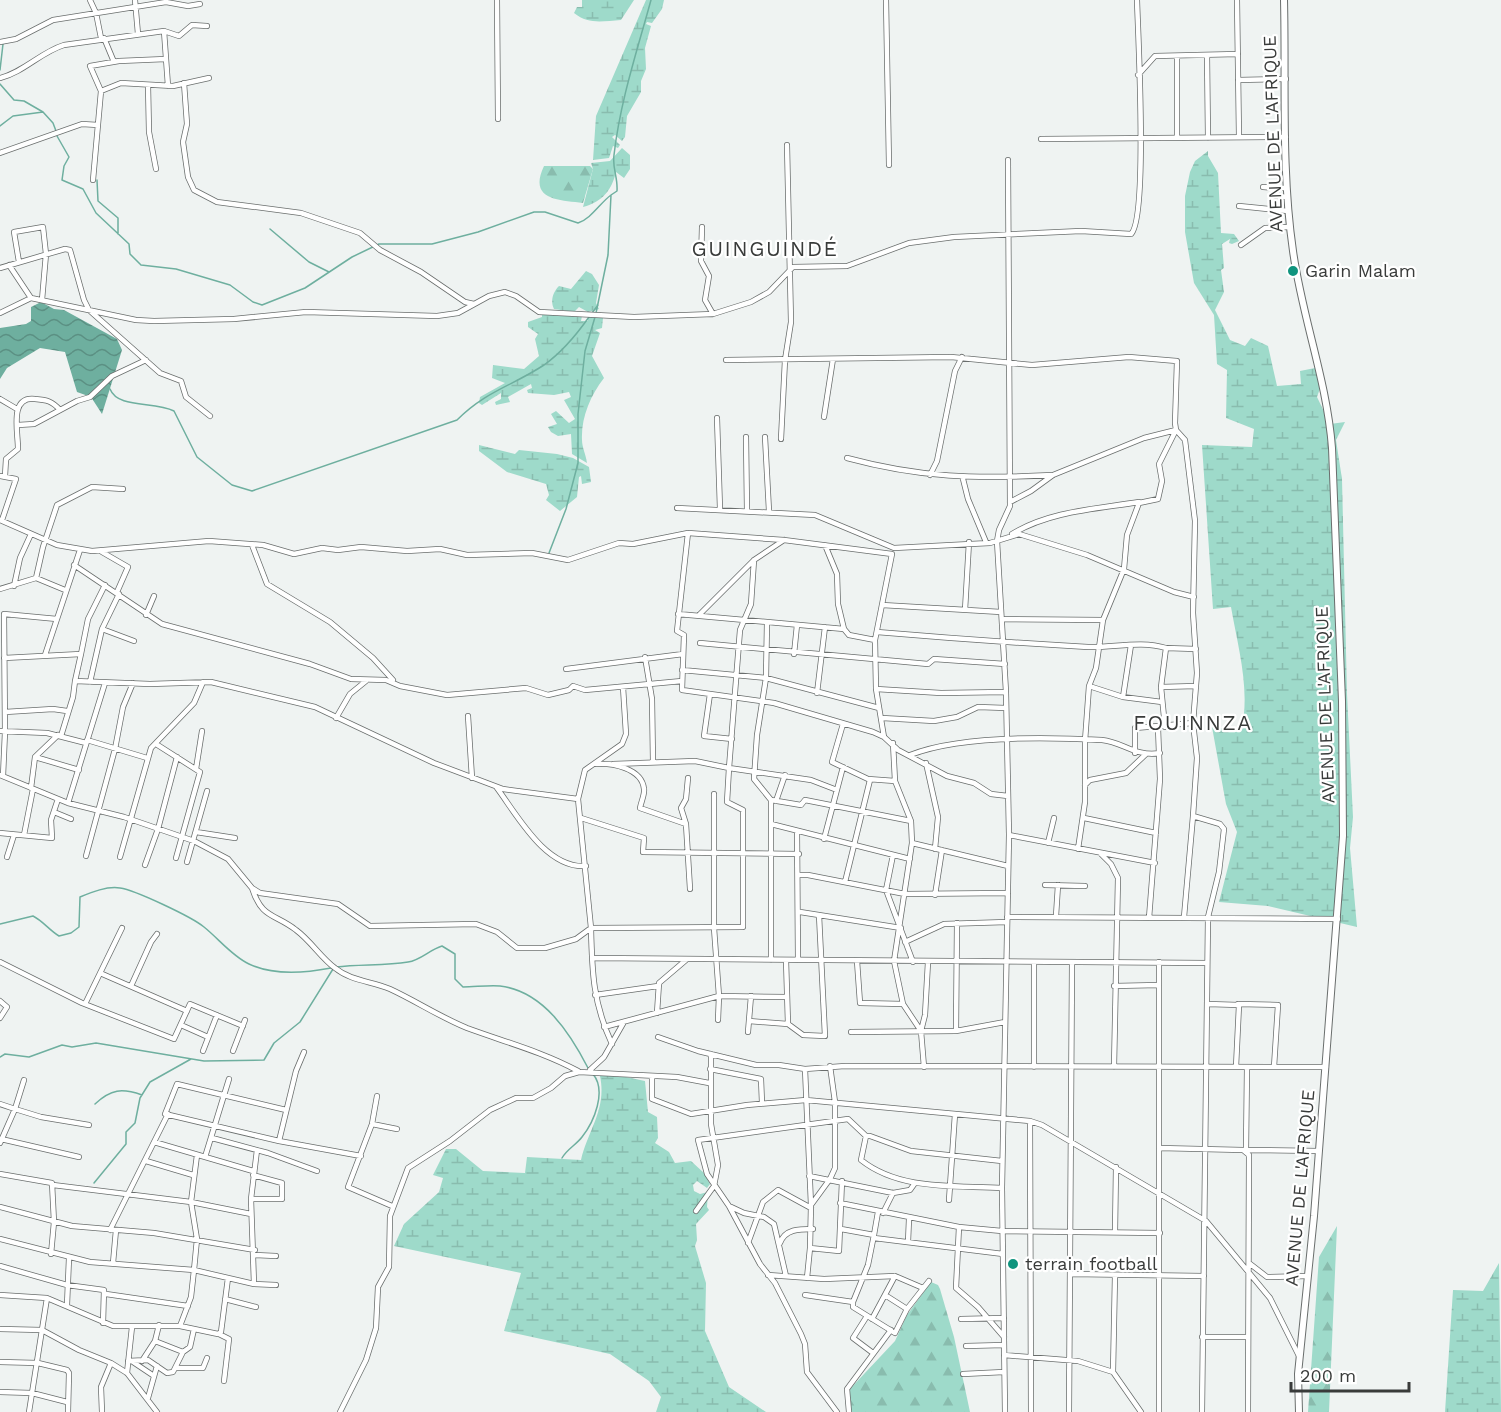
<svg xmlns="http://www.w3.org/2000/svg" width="1501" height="1412" viewBox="0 0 1501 1412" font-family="'Work Sans',sans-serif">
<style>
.forest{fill:url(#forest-firs)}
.wetland{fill:url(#wetland-marsh)}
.water{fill:url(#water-waves)}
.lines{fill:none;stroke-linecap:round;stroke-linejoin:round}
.stream{stroke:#6eaf9f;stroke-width:1.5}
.street-casing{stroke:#6a6e6d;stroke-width:6}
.secondary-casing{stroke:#6a6e6d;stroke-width:8}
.street{stroke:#fff;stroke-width:4.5}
.secondary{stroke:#fff;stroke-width:6}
.poi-dot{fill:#10947e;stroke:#fff;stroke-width:2}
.labels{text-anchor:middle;stroke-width:4.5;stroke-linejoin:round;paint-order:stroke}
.street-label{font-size:18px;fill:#393b3a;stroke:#fff}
.poi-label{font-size:18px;fill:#393b3a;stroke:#fff;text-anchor:start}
.quarter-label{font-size:21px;letter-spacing:1.5px;fill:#393b3a;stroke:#fff}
</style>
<defs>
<pattern id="forest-firs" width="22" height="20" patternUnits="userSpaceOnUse" patternTransform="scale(1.5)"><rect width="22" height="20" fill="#9edaca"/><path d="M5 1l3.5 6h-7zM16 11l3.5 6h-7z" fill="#89bcae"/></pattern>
<pattern id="wetland-marsh" width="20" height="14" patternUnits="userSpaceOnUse" patternTransform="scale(1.5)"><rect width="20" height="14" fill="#9edaca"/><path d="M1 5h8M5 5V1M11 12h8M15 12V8" fill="none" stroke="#89bcae"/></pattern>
<pattern id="water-waves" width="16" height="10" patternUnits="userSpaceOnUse" patternTransform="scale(1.5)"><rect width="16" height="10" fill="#6eaf9f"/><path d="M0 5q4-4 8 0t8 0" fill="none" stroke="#5b9083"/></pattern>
</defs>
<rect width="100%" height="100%" fill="#eff3f2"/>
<path class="forest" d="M544,166H590L593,169L583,203C558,200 528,200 544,166Z
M1337,1226L1329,1412H1308L1319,1257Z
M931,1282L938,1285L940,1289L954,1337L970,1412H851L849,1390L895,1341L907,1315Z"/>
<path class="wetland" d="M582,0H634L621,20C603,21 589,25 574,13L577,7H582Z
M646,0H664L662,9L652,23L647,22L646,24L651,26L645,48L646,69L641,81V92L627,116L625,137L622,141L615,135L612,137L620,145L618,148L613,146L609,158L593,160L596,116Z
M622,148L630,155V169L624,178L616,172C612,189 603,202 583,207L593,169L591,163L610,161Z
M1208,151V156L1218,173L1221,233L1234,234L1239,241L1232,244L1229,243L1230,239L1222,244L1224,268L1221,270L1224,292L1215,310L1230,340L1245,346L1251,338L1268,346L1277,386L1301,384L1300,371L1315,368L1324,377L1317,397L1330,424L1345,422L1336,440L1342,479L1347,694L1353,817L1350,848L1357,927L1268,906L1219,902L1237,832L1226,804L1212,727L1241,731C1251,692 1238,647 1231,607L1213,609L1202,445L1252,447L1254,429L1226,418L1227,370L1217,364L1214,315L1194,283L1185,232V196L1190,172L1195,161Z
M586,271L592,274L599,285L596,303L599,309L588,312L579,307L574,312L554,309C550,301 553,292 559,286L571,289Z
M542,314L582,316L581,321H588V316L603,318L602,328L595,330L600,333L592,356L604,378C590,396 581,418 582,440C582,447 586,455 587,463L572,454L571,434L558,436L551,432L548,427L557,424L551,414L556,411L569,423L575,419L564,400L571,397L569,392L554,395L528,393L527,390L532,388L531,384L508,397L510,402L496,405L495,402L501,399V393L482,405L479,403L480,397L505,383L492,378L493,365L524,369L539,356L535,339L538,334L528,327V322L542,317Z
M479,445L515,454L519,450L557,454L573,458L589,467L591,482L582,484L581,476L579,477L577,497L560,511L546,500L549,495L546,484L507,472L479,451Z
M600,1076H621L645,1081L648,1112L657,1117L658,1138L655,1143L669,1152L675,1163L691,1161L704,1173L710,1184L707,1188L697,1181L693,1185L694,1191L700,1194L708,1192L707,1207L709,1210L696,1224L697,1240L695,1246L706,1283L705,1331L729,1387L766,1412H656L661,1397L649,1381L610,1354L504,1331L521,1273L394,1246L404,1224L439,1192L443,1178L433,1175L446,1149H456L483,1171L525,1173L527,1157L581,1160C588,1130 607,1109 600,1076Z
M1499,1263L1501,1412H1445L1453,1290L1483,1291Z"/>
<path class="water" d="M41,302L54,309L64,310L117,339L122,350L102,414L91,397L77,392L65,352L40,348L7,368L0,379V328L26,324L31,321V307Z"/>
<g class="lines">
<path class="stream" d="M0,70L3,44
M0,84L14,100L24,101L43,112
M0,126L13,116L43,112L53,123L56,131
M57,136L69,157L64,166L62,180L83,189L96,213L129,244L130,254L141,265L176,269L230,285L253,302L262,305L305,288L352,257L379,244H432L478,232L534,212H545L578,223C591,219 600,203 611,195
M97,180L98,201L118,218V234
M270,229L309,262L329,272
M592,313L598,305
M596,313L608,255L611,195L617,191C618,177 612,168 614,155C620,102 637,51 651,0
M110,389C118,409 154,401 174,411L197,457L232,485L252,491L457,420C486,391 512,386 544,365C561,353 577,334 589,317
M549,553L566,509L578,463V414L585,351L595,317
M0,924L33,916C43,921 49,930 59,936L71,933L79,927L80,897C92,892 107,886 120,888C135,890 192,917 204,927C219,939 232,956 249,964C274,976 305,973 331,968
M336,967C360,964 385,966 408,962C421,960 429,950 442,946L455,954V979L463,987C475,987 488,985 500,986C543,991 570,1033 588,1068
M0,1057L5,1054L29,1057L62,1045L72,1047L96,1043L204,1061L264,1060L274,1043L300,1022L333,969
M95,1104C111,1089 122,1088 142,1095
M562,1158C567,1149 576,1145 582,1137C594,1122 607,1091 593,1074
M94,1183L126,1144V1132L135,1123L140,1098L150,1082L191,1059"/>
<defs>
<path id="street" d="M90,0L96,13L101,38
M135,0L138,34
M497,0L498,119
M886,0L889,165
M1237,0L1239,137
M164,31L168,86
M104,38L114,62
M0,42L16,39L53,20L166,2L188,6L200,4
M1207,55L1208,138
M1177,56V138
M1138,75L1155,56L1238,54
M0,78C24,72 41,52 64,45L164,31L179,36L192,25L207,26
M1238,80L1286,79
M184,83L187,124L183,142L188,177L194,190L217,202L301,213L360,233L380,250L421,272L465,302L474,304
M148,85L149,132L156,169
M101,91L121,83L173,86L209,78
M1041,139L1286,137
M0,153L82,124L98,125
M93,180L101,91L90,66L119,61L166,59
M1263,187L1277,188
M1287,197L1276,196L1277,188H1287
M1239,206L1288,211
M702,227L701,261L709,276L705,300L713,314
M1241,245L1265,228L1290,227
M19,262L14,232L43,227L46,254L42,300
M9,265L31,298
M0,268L65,249L70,250L84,300L89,310L160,373L181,381L186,397L210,416
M0,313L31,298L136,320L154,321L234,319L306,312L437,316L458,313L489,296L505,292L516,296L539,312L634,317L713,314L751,302L769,292L793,267L847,266L909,243L954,237L1081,231L1131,234C1148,218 1138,34 1137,0
M726,360L951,357L1032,365L1129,357L1177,361L1175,423L1176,430L1185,440L1195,521L1193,613L1197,673L1193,723L1197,758L1193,816L1220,824L1224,829L1219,872L1208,917L1202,1412
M0,399L17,409
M824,417L833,359
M717,418L720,509
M18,425L34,424L77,401L90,397L112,376L146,360
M746,437L747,510
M765,437L769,511
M781,439L785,360L791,322L787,145
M847,458C921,478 976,479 1053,475
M930,475L937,461L955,371L962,357
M0,476L16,479L2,520
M5,476L6,459L18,449C18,431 9,396 35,399C47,400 52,401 60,410
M963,479L968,499L986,542
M1010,502L1031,491L1053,475L1144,438L1176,430
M677,508L815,515L894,548L990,543L1019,534L1087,555L1174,592L1194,597
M0,520L57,545L92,551L209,541L263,545L294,554L322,548L338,550L361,547L407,551L440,549L467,555L532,553L568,560L619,543L633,544L688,533L784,540L892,554
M688,533L677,631L684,635L682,690L774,703L873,732L884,737L898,750L947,776L974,783L991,794L1008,796
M1012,534C1050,511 1096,509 1139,502
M252,545L267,584L330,622L373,658L393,680
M825,545L837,574L838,604L844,629L849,635L875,640
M102,552L128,567L117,592
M754,560L751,604L740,630L729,768L811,780L837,790
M74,565L162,624L310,664L351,679L386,680L400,686L447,695L526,688L548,695L569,690L573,686L585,690L682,681
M36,578L43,547L57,505L92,487L123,489
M14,586L20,558L31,534
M0,589L36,578L65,590
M882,605L1001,612
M965,610L969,542
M678,614L844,629
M146,615L154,596
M699,615L754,560L784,540
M1002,619L1103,620
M767,622L766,678L757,735L754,779L771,800V960
M102,629L134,641
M877,632C947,638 1017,643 1088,647C1113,648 1141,640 1166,648L1161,687L1196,686
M700,643L928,664L934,659L1005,664
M1166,648L1196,649
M81,654L88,619L105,585
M794,654L797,625
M45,655L80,550
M645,657L652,699L653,762
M4,658L81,654L75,681
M566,669L683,654
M682,670L766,678L879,708
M90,682L102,629L119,594
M1089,686L1123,697L1162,702
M1161,687L1165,727
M876,689L941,693L1006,692
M817,693L825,627
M710,694L704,736L732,739
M1123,697L1131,645
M5,712L53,709L67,711
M468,716L472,778
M336,718L350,694L366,681
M882,718L934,721L957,717L978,707L1006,708
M843,724L832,762L868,779L895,781
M0,731L47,733L86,743
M61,736L73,697L75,681L150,684L211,682L315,707L434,763L503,789L578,799
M884,737L876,689L875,640L892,554
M87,740L147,758
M893,743L895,781L911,821L912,843L894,961L903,1004L921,1031L924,1067
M156,744L200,772L176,858
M1135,753V728L1193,723
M910,755C961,735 1047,737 1102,740C1123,742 1135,757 1160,753
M35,757L79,770
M926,763L938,817L935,849
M596,764C612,763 642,768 644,789C645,794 641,802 640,808L686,824
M613,764L695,761L729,768L727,802L743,810V927L591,928L578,799L585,770L622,744L626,734L623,687
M196,769L202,731
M0,775L68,803L124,817L194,841L228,859L252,888L260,893L338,904L370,926L476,924L497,932L517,948H545L576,939L591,928
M3,776L5,732L4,614L57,619
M688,778L686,799L681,808L686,824L690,889
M1085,785L1090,780L1126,773L1146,754
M31,788L35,757L58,735
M497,788C517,815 546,869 586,866
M714,794V928L719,996L718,1020
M771,800L801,805L805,800L911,821
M776,801L785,775
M68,803L105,683
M54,812L71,819
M581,818L644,838L643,852L799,854
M1084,818L1156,833
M771,824L910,859
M797,831L798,960
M196,832L235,838
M0,833L52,838L51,820L58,799
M24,835L33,789
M1009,835L1155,863
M824,839L843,767
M912,843L1008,866
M1048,843L1054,818
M1078,849L1085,802V741L1089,686L1096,668L1103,620L1124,569L1127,535L1139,503L1158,499L1162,481L1159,464L1176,430
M1101,854L1111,864L1118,878L1114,1067
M893,855L886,890L913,962
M86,856L115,749L123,707L133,683
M7,857L14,835
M120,857L151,748L194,703L203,682
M187,862L207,791
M145,865L158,829L177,757
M799,875H808L905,894L1008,893
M845,882L870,780
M1045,885L1085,886
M252,888C262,919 274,913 296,930C311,941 321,958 335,968C351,981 371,981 390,989C416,1001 440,1017 467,1028C505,1042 543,1052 578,1071
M935,895L942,850
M800,912L901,928
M1056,916L1058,885
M1007,917L1338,919
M1184,917L1193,816
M1149,918L1160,779L1158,728
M591,928C592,972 593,1003 612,1044
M905,942L944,924L1007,922
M593,958L1207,963
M786,960L788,1024L803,1035L825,1036L819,915
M857,961L860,1003L903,1004
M0,962L82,1003L174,1039L190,1004L243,1026
M1034,962V1067
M100,973L187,1011
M131,986L151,942L157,934
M1114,986L1159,985
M595,995L658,986
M0,1001L7,1007L0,1018
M85,1004L122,928
M1208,1004L1239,1005L1236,1067
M1238,1004L1278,1005L1274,1067
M657,1013L659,983L686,960
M749,1021L788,1024
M181,1025L208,1037
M604,1027L719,996L787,997
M921,1031L925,1015L928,962
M956,1031L957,923
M748,1032L751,996
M851,1032L956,1031L1005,1022
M658,1037L698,1051L756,1065H779L805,1069L845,1066L1326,1067
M203,1051L217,1015
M233,1051L245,1020
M1247,1067L1246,1150L1319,1151
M710,1069L761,1079L762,1103
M805,1069L811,1205
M590,1070L604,1057L624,1022
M652,1076V1099L691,1114L747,1105L806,1100L1030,1121L1042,1125L1206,1221L1270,1298L1299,1356
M377,1096L372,1124L348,1187L392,1206
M0,1104L15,1109L24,1080
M286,1110L177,1084L165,1114L279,1141L361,1156
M1030,1121L1031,1412
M372,1124L397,1129
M212,1138L268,1153L317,1171
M1,1139L79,1157
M279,1141L296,1071L304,1052
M154,1142L253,1171
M0,1143L15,1109L41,1117L89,1125
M1159,1148L1243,1150L1249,1155L1248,1412
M205,1157L229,1079
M146,1161L193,1175
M0,1174L52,1183L54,1222L51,1254
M809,1176L893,1193L910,1190L915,1183
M53,1185L191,1202L251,1214
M1002,1188C955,1185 900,1191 861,1160L866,1136H870L911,1151L1002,1161
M251,1199H282V1183L253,1175
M949,1200L955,1114
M840,1203L959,1227L1002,1231L1160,1233
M729,1206L744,1213L764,1217L774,1224L786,1276
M0,1207L72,1226L154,1233L255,1250
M696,1211L714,1186L718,1165L711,1124V1054
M883,1213L893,1193
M959,1227L956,1288L978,1307L1004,1337
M841,1229L874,1235L878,1212
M110,1230L168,1114
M1115,1232L1116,1167
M874,1235L868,1265L853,1302V1307L895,1333L907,1309L929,1281
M874,1238L1003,1254
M0,1239L90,1262L194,1270L254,1284L276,1285
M908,1242L909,1219
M748,1243L763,1202L778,1190L811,1208
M780,1243C785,1229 799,1229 813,1229
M810,1248L811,1205L830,1179L835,1168V1102L830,1066
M255,1255L276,1256
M113,1263L116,1230
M1249,1263L1267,1277L1308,1276
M0,1266L67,1285L104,1290L103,1323
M1071,1274L1204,1276
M768,1275L824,1279L895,1276
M1115,1275L1113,1372L1141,1412
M807,1278L810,1248L839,1251L842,1181
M254,1284L251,1199L257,1150
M106,1294L188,1306
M0,1295L47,1298L113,1326H180L218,1334L221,1332L228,1278
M805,1295L853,1302
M885,1295L907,1309
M225,1299L256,1307
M67,1305L69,1258
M867,1316L853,1338L873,1353
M872,1319L895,1276L923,1288
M961,1319L1004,1318
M180,1326L191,1297L194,1270L197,1239L191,1202L197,1155
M0,1329L42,1330L79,1350L111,1363L127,1373L157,1412
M219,1334L229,1339L224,1381
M1202,1337H1247
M155,1341L183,1352
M966,1346L1004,1345
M1004,1355L1078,1361L1113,1372
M128,1361L148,1360L167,1373L173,1372L183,1352L190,1347L194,1329
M142,1361L155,1341L159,1325
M0,1362L38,1363L67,1370L69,1373L68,1412
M133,1362L154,1376
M176,1368H203L207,1358
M127,1373L132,1327
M963,1374L1004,1372
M0,1392L32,1393L67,1402
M148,1398L157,1366
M29,1412L47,1298
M102,1412L101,1387L111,1363
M340,1412L366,1360L376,1328L378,1287L389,1267L390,1216L408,1168L450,1141L490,1110L516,1098H533L551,1088L565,1076L579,1072L677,1077L709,1083
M837,1412L807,1372L805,1344L801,1334L775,1283L760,1264L729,1206L707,1174L698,1140L848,1119L866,1136
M849,1412L847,1389L891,1330
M1005,1412L1002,1188L1009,835L1006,692L997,541L999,530L1010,506L1008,160
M1069,1412L1072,963
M1159,1412V962"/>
<path id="secondary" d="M1284,0C1286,83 1281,169 1293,251C1302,317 1327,381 1332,448L1342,701L1343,836L1314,1216L1298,1374L1299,1412"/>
</defs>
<use href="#street" class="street-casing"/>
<use href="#secondary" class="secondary-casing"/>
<use href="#street" class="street"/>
<use href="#secondary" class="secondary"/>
</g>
<g class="poi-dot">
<circle cx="1293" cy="271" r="6"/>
<circle cx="1013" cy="1264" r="6"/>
</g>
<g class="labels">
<g class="street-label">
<text transform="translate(1273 134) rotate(-92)" y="6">AVENUE DE L'AFRIQUE</text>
<text transform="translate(1325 705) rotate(-92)" y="6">AVENUE DE L'AFRIQUE</text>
<text transform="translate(1300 1188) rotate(-85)" y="6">AVENUE DE L'AFRIQUE</text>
</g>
<g class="poi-label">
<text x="1305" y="277">Garin Malam</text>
<text x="1025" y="1270">terrain football</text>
</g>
<g class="quarter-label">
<text x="765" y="256">GUINGUINDÉ</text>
<text x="1193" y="730">FOUINNZA</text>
</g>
</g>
<path d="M1291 1382v9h118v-9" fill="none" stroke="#393b3a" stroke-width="3"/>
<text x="1300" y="1382" font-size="18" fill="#393b3a" stroke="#ffffff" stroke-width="4.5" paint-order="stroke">200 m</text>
</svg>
